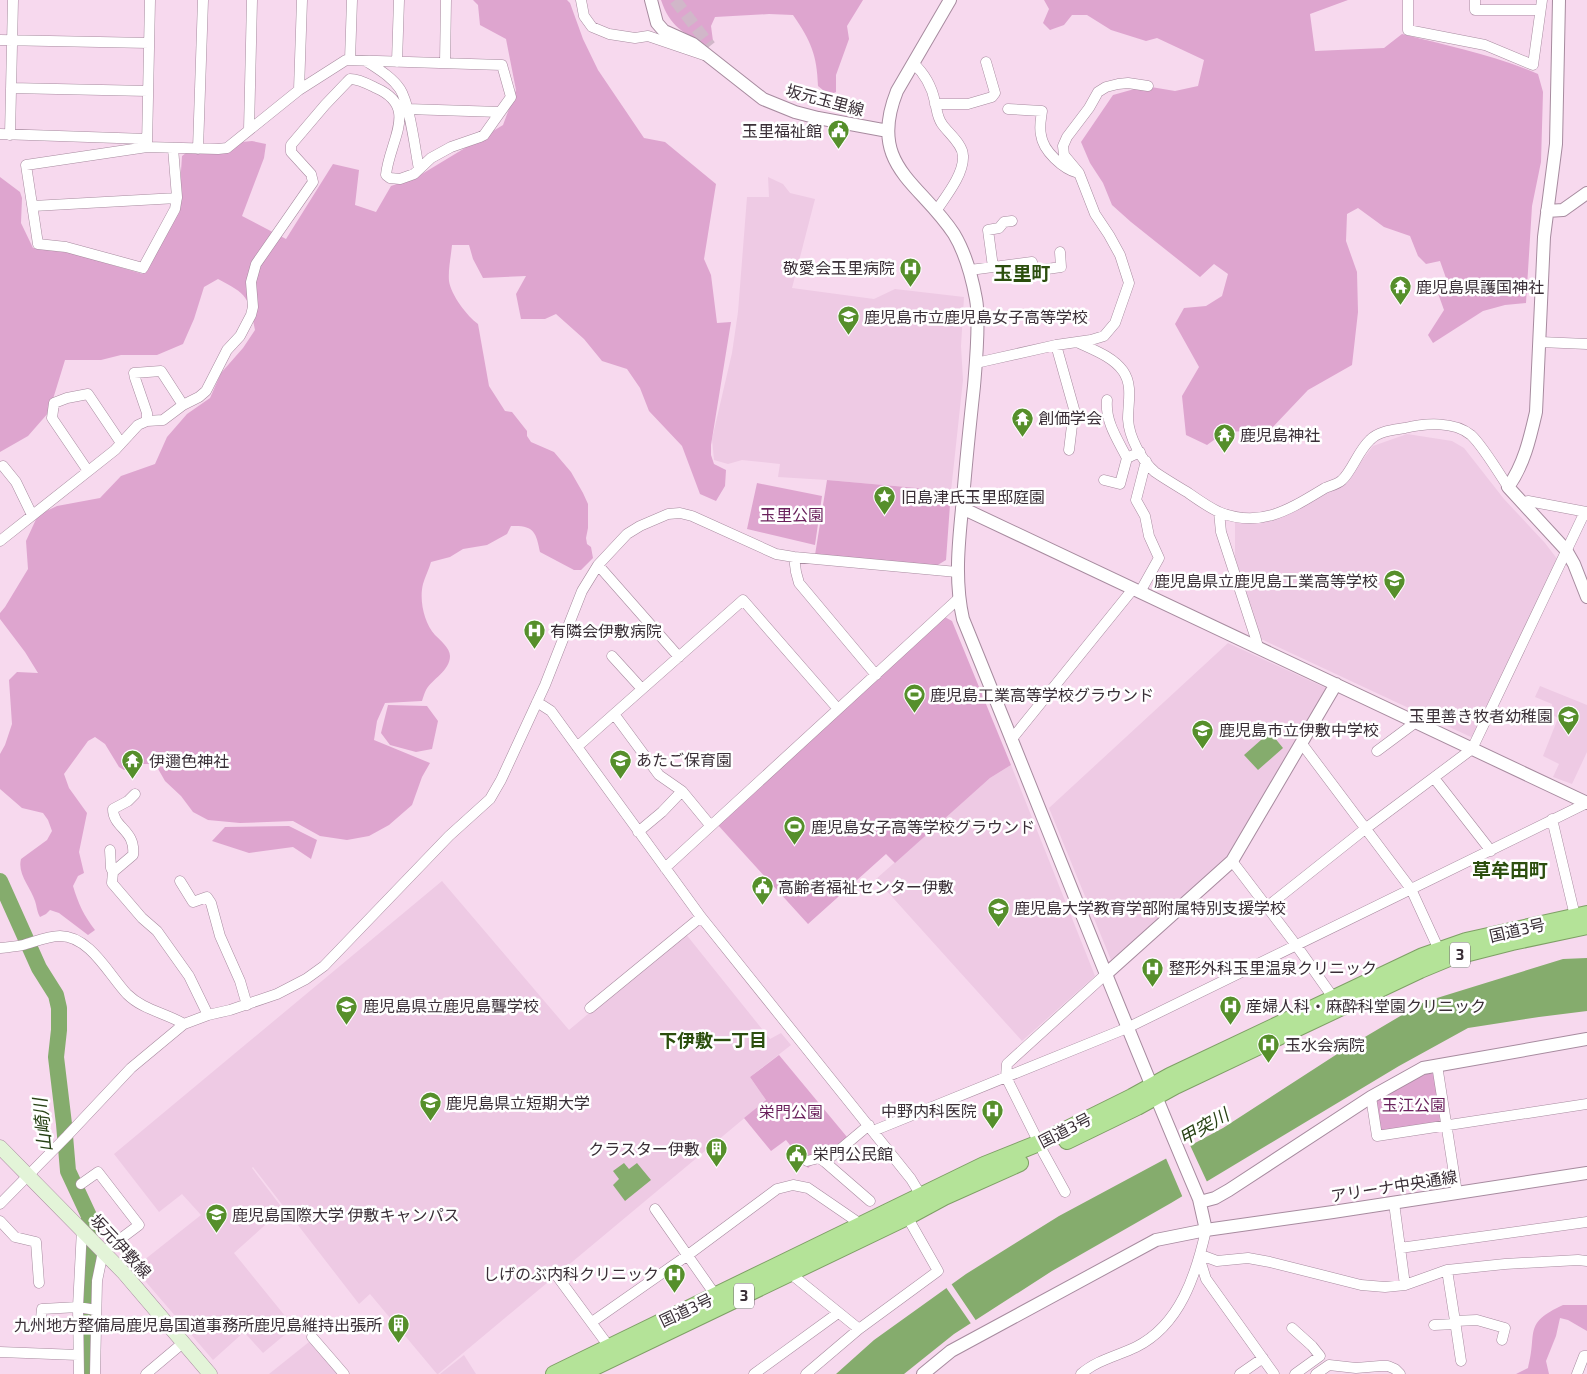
<svg xmlns="http://www.w3.org/2000/svg" width="1587" height="1374" viewBox="0 0 1587 1374" font-family="'Exo 2','Noto Sans JP',sans-serif">
<style>
.built{fill:#eecae4}
.green{fill:#dea5cf}
.water{fill:#85ac6d}
.pier{fill:#f7d9ee}
.lines{fill:none;stroke-linecap:round;stroke-linejoin:round}
.river{stroke:#85ac6d;stroke-width:16}
.tertiary-tunnel{stroke:#d1b7c9;stroke-width:12;stroke-dasharray:12 6;stroke-linecap:butt}
.minor-casing{stroke:#a78b9f;stroke-width:11}
.tertiary-casing{stroke:#a78b9f;stroke-width:14}
.secondary-casing{stroke:#a78b9f;stroke-width:15}
.trunk-casing{stroke:#7e9f65;stroke-width:18}
.minor{stroke:#fff;stroke-width:10}
.tertiary{stroke:#fff;stroke-width:12}
.secondary{stroke:#e3f4d8;stroke-width:14}
.trunk{stroke:#b4e398;stroke-width:16}
.labels{text-anchor:middle;stroke-width:5;stroke-linejoin:round;paint-order:stroke}
.shield{fill:#fff;stroke:#756d73;stroke-width:1}
.shield-label{font-size:15px;font-weight:bold;fill:#3a2f37}
.street-label{font-size:16px;fill:#3a2f37;stroke:#fff}
.poi-label{font-size:16px;fill:#3a2f37;stroke:#fff;text-anchor:start}
.park-label{font-size:16px;fill:#691f5b;stroke:#fff}
.neighbourhood-label{font-size:18px;font-weight:bold;fill:#2b4e0d;stroke:#fff}
.water-label{font-size:18px;font-style:italic;fill:#274114;stroke:#fff}
.quarter-label{font-size:19px;font-weight:bold;fill:#2b4e0d;stroke:#fff}
</style>
<rect width="100%" height="100%" fill="#f7d9ee"/>
<path class="built" d="M768,177L783,184L790,193L815,199L792,288L874,299L895,289L964,297L961,346L963,380L951,491L827,480L778,477L780,464L742,460L728,464L714,460L712,439L732,353L738,312L747,197H769Z
M1407,434L1452,441L1464,448L1504,499L1545,543L1558,560L1473,738L1261,639L1235,557V521L1259,524L1274,518L1345,483L1373,446Z
M1228,643L1328,689L1231,852L1221,864L1111,960L1049,808Z
M1540,686L1587,705V752L1572,784L1553,777L1559,764L1543,756L1558,718L1551,714L1552,704L1535,697Z
M1011,765L1095,976L1022,1041L876,879L990,778Z
M442,881L569,1030L685,933L770,1039L781,1033L791,1045L750,1077L766,1100L438,1374H437L370,1294L359,1304L253,1167L252,1168L283,1209L234,1253L294,1327L263,1353L244,1332L213,1360L134,1268L201,1215L182,1194L159,1212L114,1154Z
M309,1342L339,1374H269Z
M464,1355L476,1374H440Z"/>
<path class="green" d="M473,0H567L570,3L583,39L598,70L644,138L665,142L716,184L704,259L711,275L717,323L731,322L711,445V455L714,464L726,470L725,486L716,501L700,494L682,446L649,411L640,388L627,369L602,361L584,339L556,314L545,319H521L516,294L526,276L483,278L473,259L469,245H452C451,256 448,270 449,281C451,295 467,316 478,324L489,386L505,411L512,412L527,431V436L531,442L554,452L571,472L583,493L588,504V528L586,538L587,544L591,547L593,558L581,570H574L540,552C536,532 534,525 511,526L507,534L487,545L463,549L450,557L431,562C429,569 425,577 423,584C419,600 424,623 435,635C440,640 450,648 450,656C450,671 432,679 426,690C424,694 423,698 422,701L385,703L377,721L374,740L430,763L422,777L412,805L389,825L369,836L347,840L320,836L293,821L240,823L208,820L193,812L181,796L165,781L157,767L149,764H140L124,770L119,767L105,744L95,737L88,741L64,774L69,788L87,813L79,852L84,873L78,876L73,886C78,903 84,916 95,930L88,935L59,913L50,910L46,914L40,917C37,912 37,907 35,901C31,888 17,874 21,859L47,840L52,831L48,820L43,813L22,808L0,789V754L5,745L12,724L9,680L17,672L38,673L25,652L0,619V613L5,607L28,569L26,541L38,515L57,506L100,498L121,476L155,464L167,437L187,414L210,398L221,373L243,348L255,330C249,297 247,294 218,279L204,287L194,319L183,344L157,355H121L101,360H65L49,412L28,436L0,452V177L20,192L22,198L21,223L33,248L71,253L143,274L166,231L180,186L182,156L194,147L252,141L266,144L264,158L242,216L286,239L333,164L359,170L355,205L376,212L391,186L417,177L503,125L516,90L506,39L480,25L478,5Z
M661,0H863L847,26L849,39L836,75V92L829,95L818,86C817,55 811,41 793,15L769,14L715,17L711,26L713,41L707,46C684,33 670,27 661,0Z
M1044,0H1348L1310,14L1315,51L1384,48L1402,34C1448,46 1495,55 1538,74L1543,92L1541,162L1532,206L1526,303L1505,305L1483,311L1433,343L1428,335L1444,310L1435,285L1446,278L1440,261L1426,264L1418,256L1410,236L1384,227L1358,208L1347,214L1346,241L1357,272L1358,312L1352,365L1308,390L1270,430L1225,432L1207,445L1186,435L1182,396L1199,367L1175,324L1184,308L1206,306L1222,296L1228,274L1214,264L1200,277L1131,222L1112,205L1103,183L1090,163L1081,142L1113,95L1145,86L1175,91L1198,86L1204,60L1157,38L1146,41L1111,30L1087,15H1072L1064,25L1050,30L1043,23L1049,9Z
M827,480L951,491L946,560L936,566L815,555Z
M757,483L822,496L815,545L747,529Z
M943,616L952,621L1011,765L990,778L895,863L886,854L808,924L717,824Z
M388,705L427,706L438,721L432,749L416,752L390,745L381,733Z
M289,826L317,840L311,859L293,847L249,853L212,841L225,827Z
M779,1055L847,1137L808,1168L786,1140L771,1151L744,1118L766,1100L750,1077Z
M1429,1073L1434,1074L1440,1120L1438,1124L1383,1133L1378,1130L1375,1102L1414,1079Z
M1563,1305H1587V1331L1568,1320L1560,1318L1556,1336L1546,1361L1549,1374H1516L1528,1368C1538,1332 1522,1324 1563,1305Z"/>
<path class="water" d="M1270,732L1283,748L1258,770L1244,755Z
M1587,958V1011L1539,1017L1468,1028L1399,1066L1171,1203L1052,1271L954,1334L904,1374H836L874,1340L966,1274L1059,1216L1223,1128L1348,1047L1424,1002L1563,959Z
M624,1163L629,1169L637,1163L651,1180L625,1201L613,1185L619,1179L613,1171Z"/>
<path class="pier" d="M1189,1143L1208,1184L1183,1198L1165,1156Z
M950,1282L977,1322L972,1325L945,1286Z"/>
<g class="lines">
<path class="river" d="M0,881L39,968L56,995L59,1008V1030L56,1057L64,1124L68,1171L89,1216L88,1374"/>
<path class="tertiary-tunnel" d="M675,0L710,46"/>
<defs>
<path id="minor" d="M581,0L584,16L592,27L609,34L635,38L648,36L704,55
M1408,0V30L1485,45L1533,65L1542,0
M1475,0V10H1540
M0,40L149,43
M350,60L352,0
M366,61C378,69 392,77 400,89C410,105 415,149 419,169
M397,62L399,0
M445,63L446,0
M913,63C924,73 932,87 935,102C937,110 937,117 942,124C948,133 963,144 963,156C964,174 946,196 936,211
M11,88L148,91
M299,90L302,0
M935,104H968L992,97L995,93L986,62
M407,109L500,112
M1008,109L1042,111C1041,119 1039,127 1041,135C1043,151 1063,169 1078,173
M249,130L252,0
M0,134L147,139
M10,135L13,0
M147,146L150,0
M198,149L203,0
M33,206L177,198
M993,267L988,230L999,228L1004,222L1012,221
M970,270L1032,262L1033,271L1061,267L1060,252
M1540,342L1587,344
M1079,343C1094,350 1113,357 1123,371C1133,385 1128,403 1128,419C1129,437 1141,460 1155,472C1165,479 1177,486 1187,492C1197,499 1208,507 1219,512C1261,529 1290,509 1325,488C1330,486 1338,484 1342,480C1352,471 1358,451 1370,440C1379,431 1393,430 1405,428C1425,423 1454,421 1471,435C1482,445 1499,473 1508,487
M1056,345L1074,409L1069,450
M976,363L1056,345L1091,340L1104,336L1115,323L1129,283L1120,255L1109,235L1095,214L1079,173L1064,155L1063,146L1067,137L1089,108L1098,92L1106,87L1118,84L1128,83L1148,86
M1107,400C1105,422 1118,440 1127,458L1140,452
M147,421V413L135,378L134,373L161,371L183,405
M3,466L16,482L32,515
M88,471L52,418L54,403L67,398L88,394L121,443
M1104,480L1120,484L1127,458
M1522,503L1528,501L1587,512
M1219,512L1221,532L1255,636L1258,647
M0,541L115,450L138,425L147,421L163,420L183,405L199,397L206,391L227,350L240,336L251,315L253,307L251,282L256,264L313,182L311,174L291,152V145L325,105L347,82L350,79C359,79 368,84 376,88C420,107 389,141 386,175L390,178L400,179L414,174L431,158L451,147L480,137L484,135L511,97L502,65L346,60L299,90L227,148L218,149L147,147L26,165L38,244L66,247L143,268L175,209L177,197L173,148
M794,557L796,572L799,583L876,675
M598,565L679,657
M1140,592L1159,558L1149,536L1145,516L1136,500L1146,461
M612,656L642,689
M537,702L551,711L701,917L911,1179L923,1199
M1011,740L1133,589
M1302,744L1411,889L1439,950
M577,747L614,714
M1377,751L1416,722
M1434,778L1491,851
M135,794L128,801L113,809C113,828 136,830 133,855L113,872L112,883L142,918L157,931L189,976L208,1015
M1552,819L1575,916
M710,825L682,791L659,775L614,714L743,600L838,709
M638,832L662,812L682,791
M110,850L111,868L113,872
M1232,861L1296,945L1337,1003
M665,868L958,599
M180,881L193,902L207,897L211,903L220,936L240,981L247,1005
M1268,906L1365,829L1472,749L1582,518L1587,513
M0,948C7,947 15,947 23,945C34,942 48,936 60,936C90,936 109,975 127,994C143,1010 166,1013 184,1024
M590,1008L701,917
M1437,1065L1457,1193
M1371,1097L1377,1136L1587,1104
M873,1131L1127,1028L1587,803
M1039,1143L1006,1077L1007,1064L1106,974
M1043,1152L1065,1192
M807,1161L819,1158L825,1162L870,1201
M825,1162L869,1125
M81,1184L98,1172L139,1225L103,1252L97,1281L95,1374
M1394,1203L1405,1285
M0,1204L67,1136L131,1068L184,1024L208,1015L230,1010L277,994L306,979L324,966L449,836L490,799L501,780L545,685L582,591L598,565L627,534L640,526L668,514L680,513L692,516L776,554L794,557L957,572
M655,1209L716,1296
M0,1221L15,1237L36,1242L39,1283
M1400,1248L1587,1222
M1201,1255L1217,1261L1248,1258L1270,1262L1361,1285L1385,1287L1405,1285L1447,1270L1505,1264L1578,1260L1587,1261
M1200,1260L1206,1279L1274,1374
M1447,1270L1455,1321L1477,1320L1505,1328L1502,1340
M791,1274L859,1329
M557,1276L613,1352
M41,1318L42,1309L78,1307L96,1310
M1455,1321L1461,1361
M592,1322L688,1255L777,1189L793,1185L808,1188L862,1225
M1434,1325L1455,1324
M1292,1328L1312,1346L1320,1356L1295,1374
M312,1337L344,1374
M0,1352L78,1355
M79,1374L78,1307L82,1229
M146,1374L184,1342
M754,1374L838,1313
M806,1374L859,1329L938,1271L905,1213
M1081,1374C1097,1360 1117,1356 1136,1347C1180,1325 1196,1275 1206,1230
M1240,1374L1263,1358
M1316,1374L1329,1365L1356,1368L1380,1366H1388L1395,1369L1400,1374
M1577,1374L1584,1356H1587"/>
<path id="tertiary" d="M651,0L657,23L664,31L693,44L763,99L795,112L818,118L888,131
M950,0L897,91C867,166 920,182 954,234C966,254 972,277 976,299C980,321 976,362 974,386C970,423 966,461 963,499C959,539 954,579 963,619C1042,813 1117,1007 1199,1199L1206,1230
M1559,0L1556,144L1544,237L1536,412C1530,438 1524,465 1508,487L1566,550L1574,564L1587,597
M1547,211L1563,210L1587,193
M962,508L1587,803
M1106,974L1232,861L1336,684
M1200,1202L1215,1198L1229,1190L1371,1097L1423,1068L1587,1039
M923,1374L951,1351L1156,1240L1206,1230L1333,1212L1587,1173"/>
<path id="secondary" d="M0,1147L123,1272L210,1374"/>
<path id="trunk" d="M1067,1141L1137,1107L1175,1086L1420,970L1449,958L1512,942L1587,926
M554,1374L984,1165L1039,1143L1132,1097L1170,1076L1423,956L1466,941L1587,914
M580,1374L907,1217L944,1197L1020,1163"/>
</defs>
<use href="#minor" class="minor-casing"/>
<use href="#tertiary" class="tertiary-casing"/>
<use href="#secondary" class="secondary-casing"/>
<use href="#trunk" class="trunk-casing"/>
<use href="#minor" class="minor"/>
<use href="#tertiary" class="tertiary"/>
<use href="#secondary" class="secondary"/>
<use href="#trunk" class="trunk"/>
</g>
<defs>
<symbol id="civic-pin" viewBox="-11 -11 22 30"><path d="M0 17L-7.5 6A9.5 9.5 0 1 1 7.5 6Z" fill="#568f2b" stroke="#fff"/><path d="M-.6-6.5H3V-4.5H.6V-3L4-1V1h2V6H-6V1h2V-1L-.6-3ZM-1.2 2.5V6h2.4V2.5Z" fill="#fff"/></symbol>
<symbol id="hospital-pin" viewBox="-11 -11 22 30"><path d="M0 17L-7.5 6A9.5 9.5 0 1 1 7.5 6Z" fill="#568f2b" stroke="#fff"/><path d="M-5-5h3v3.5h4V-5h3V5h-3V1.5h-4V5h-3Z" fill="#fff"/></symbol>
<symbol id="temple-pin" viewBox="-11 -11 22 30"><path d="M0 17L-7.5 6A9.5 9.5 0 1 1 7.5 6Z" fill="#568f2b" stroke="#fff"/><path d="M0-6L5-2H3V0L6.5 2.5H4V6H1.5V3h-3V6H-4V2.5H-6.5L-3 0V-2H-5Z" fill="#fff"/></symbol>
<symbol id="school-pin" viewBox="-11 -11 22 30"><path d="M0 17L-7.5 6A9.5 9.5 0 1 1 7.5 6Z" fill="#568f2b" stroke="#fff"/><path d="M0-5L7-2L0 1L-7-2ZM-4 1L0 2.5L4 1V4Q0 6-4 4Z" fill="#fff"/></symbol>
<symbol id="sight-pin" viewBox="-11 -11 22 30"><path d="M0 17L-7.5 6A9.5 9.5 0 1 1 7.5 6Z" fill="#568f2b" stroke="#fff"/><path d="M0-6L1.8-2.2L6-1.7L2.9 1.2L3.7 5.4L0 3.3L-3.7 5.4L-2.9 1.2L-6-1.7L-1.8-2.2Z" fill="#fff"/></symbol>
<symbol id="stadium-pin" viewBox="-11 -11 22 30"><path d="M0 17L-7.5 6A9.5 9.5 0 1 1 7.5 6Z" fill="#568f2b" stroke="#fff"/><path d="M0-5a6.5 5 0 1 0 0 10a6.5 5 0 1 0 0-10ZM-3.5-1.8h7v3.6h-7Z" fill="#fff"/></symbol>
<symbol id="university-pin" viewBox="-11 -11 22 30"><path d="M0 17L-7.5 6A9.5 9.5 0 1 1 7.5 6Z" fill="#568f2b" stroke="#fff"/><path d="M0-5L7-2L0 1L-7-2ZM-4 1L0 2.5L4 1V4Q0 6-4 4Z" fill="#fff"/></symbol>
<symbol id="building-pin" viewBox="-11 -11 22 30"><path d="M0 17L-7.5 6A9.5 9.5 0 1 1 7.5 6Z" fill="#568f2b" stroke="#fff"/><path d="M-4-6H4V6H1V3H-1V6H-4ZM-2.5-4.3h1.7v1.8h-1.7ZM.8-4.3h1.7v1.8H.8ZM-2.5-1h1.7V.8h-1.7ZM.8-1h1.7V.8H.8Z" fill="#fff"/></symbol>
</defs>
<g fill-rule="evenodd">
<use href="#civic-pin" x="826" y="118" width="25" height="34"/>
<use href="#hospital-pin" x="898" y="256" width="25" height="34"/>
<use href="#temple-pin" x="1388" y="274" width="25" height="34"/>
<use href="#school-pin" x="836" y="304" width="25" height="34"/>
<use href="#temple-pin" x="1010" y="406" width="25" height="34"/>
<use href="#temple-pin" x="1212" y="422" width="25" height="34"/>
<use href="#sight-pin" x="872" y="484" width="25" height="34"/>
<use href="#school-pin" x="1382" y="568" width="25" height="34"/>
<use href="#hospital-pin" x="522" y="618" width="25" height="34"/>
<use href="#stadium-pin" x="902" y="682" width="25" height="34"/>
<use href="#school-pin" x="1556" y="704" width="25" height="34"/>
<use href="#school-pin" x="1190" y="718" width="25" height="34"/>
<use href="#school-pin" x="608" y="748" width="25" height="34"/>
<use href="#temple-pin" x="120" y="748" width="25" height="34"/>
<use href="#stadium-pin" x="782" y="814" width="25" height="34"/>
<use href="#civic-pin" x="750" y="874" width="25" height="34"/>
<use href="#school-pin" x="986" y="896" width="25" height="34"/>
<use href="#hospital-pin" x="1140" y="956" width="25" height="34"/>
<use href="#school-pin" x="334" y="994" width="25" height="34"/>
<use href="#hospital-pin" x="1218" y="994" width="25" height="34"/>
<use href="#hospital-pin" x="1256" y="1032" width="25" height="34"/>
<use href="#university-pin" x="418" y="1090" width="25" height="34"/>
<use href="#hospital-pin" x="980" y="1098" width="25" height="34"/>
<use href="#building-pin" x="704" y="1136" width="25" height="34"/>
<use href="#civic-pin" x="784" y="1142" width="25" height="34"/>
<use href="#university-pin" x="204" y="1202" width="25" height="34"/>
<use href="#hospital-pin" x="662" y="1262" width="25" height="34"/>
<use href="#building-pin" x="386" y="1312" width="25" height="34"/>
</g>
<g class="labels">
<g class="shield">
<rect x="1450" y="942.5" width="20" height="25" rx="4"/>
<rect x="734" y="1283.5" width="20" height="25" rx="4"/>
</g>
<g class="shield-label">
<text x="1460" y="960">3</text>
<text x="744" y="1301">3</text>
</g>
<g class="street-label">
<text transform="translate(825 100) rotate(15)" y="6">坂元玉里線</text>
<text transform="translate(1517 930) rotate(-13)" y="6">国道3号</text>
<text transform="translate(1065 1130) rotate(-27)" y="6">国道3号</text>
<text transform="translate(1394 1186) rotate(-9)" y="6">アリーナ中央通線</text>
<text transform="translate(121 1246) rotate(47)" y="6">坂元伊敷線</text>
<text transform="translate(686 1310) rotate(-25)" y="6">国道3号</text>
</g>
<g class="poi-label">
<text x="822" y="137" text-anchor="end">玉里福祉館</text>
<text x="895" y="274" text-anchor="end">敬愛会玉里病院</text>
<text x="1416" y="293">鹿児島県護国神社</text>
<text x="864" y="323">鹿児島市立鹿児島女子高等学校</text>
<text x="1038" y="424">創価学会</text>
<text x="1240" y="441">鹿児島神社</text>
<text x="901" y="503">旧島津氏玉里邸庭園</text>
<text x="1378" y="587" text-anchor="end">鹿児島県立鹿児島工業高等学校</text>
<text x="550" y="637">有隣会伊敷病院</text>
<text x="930" y="701">鹿児島工業高等学校グラウンド</text>
<text x="1553" y="722" text-anchor="end">玉里善き牧者幼稚園</text>
<text x="1219" y="736">鹿児島市立伊敷中学校</text>
<text x="636" y="766">あたご保育園</text>
<text x="149" y="767">伊邇色神社</text>
<text x="811" y="833">鹿児島女子高等学校グラウンド</text>
<text x="778" y="893">高齢者福祉センター伊敷</text>
<text x="1014" y="914">鹿児島大学教育学部附属特別支援学校</text>
<text x="1169" y="974">整形外科玉里温泉クリニック</text>
<text x="363" y="1012">鹿児島県立鹿児島聾学校</text>
<text x="1246" y="1012">産婦人科・麻酔科堂園クリニック</text>
<text x="1285" y="1051">玉水会病院</text>
<text x="446" y="1109">鹿児島県立短期大学</text>
<text x="977" y="1117" text-anchor="end">中野内科医院</text>
<text x="700" y="1155" text-anchor="end">クラスター伊敷</text>
<text x="813" y="1160">栄門公民館</text>
<text x="232" y="1221">鹿児島国際大学 伊敷キャンパス</text>
<text x="659" y="1280" text-anchor="end">しげのぶ内科クリニック</text>
<text x="382" y="1331" text-anchor="end">九州地方整備局鹿児島国道事務所鹿児島維持出張所</text>
</g>
<g class="park-label">
<text x="792" y="521">玉里公園</text>
<text x="1414" y="1111">玉江公園</text>
<text x="791" y="1118">栄門公園</text>
</g>
<g class="neighbourhood-label">
<text x="713" y="1047">下伊敷一丁目</text>
</g>
<g class="water-label">
<text transform="translate(43 1125) rotate(-96)" y="6">山崎川</text>
<text transform="translate(1204 1127) rotate(-30)" y="6">甲突川</text>
</g>
<g class="quarter-label">
<text x="1022" y="280">玉里町</text>
<text x="1510" y="877">草牟田町</text>
</g>
</g>
</svg>
